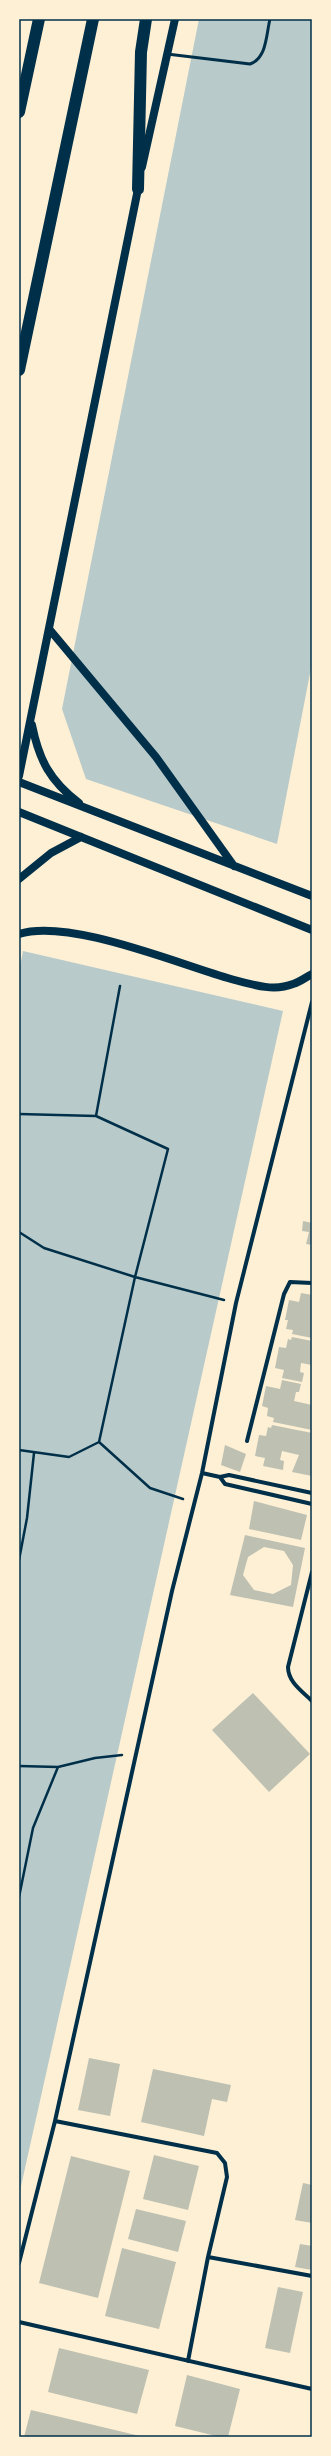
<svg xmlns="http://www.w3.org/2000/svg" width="331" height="2456" viewBox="0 0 331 2456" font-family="'Asap Condensed',sans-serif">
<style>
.green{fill:#b9caca}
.building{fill:#bec0b2;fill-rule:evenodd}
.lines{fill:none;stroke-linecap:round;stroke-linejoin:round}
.path{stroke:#003049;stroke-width:2.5}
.service{stroke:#003049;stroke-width:3}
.minor{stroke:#003049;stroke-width:4}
.secondary{stroke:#003049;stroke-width:8}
.motorway{stroke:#003049;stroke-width:12}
.neatline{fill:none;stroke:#003049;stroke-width:1.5}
</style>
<rect width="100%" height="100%" fill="#fdf0d5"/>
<path class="green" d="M199,19H312V663L277,844L86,779L62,709Z
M23,951L283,1011L19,2195V971Z"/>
<path class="building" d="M303,1221L312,1223V1245L306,1244L309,1232L302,1231Z
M301,1293L312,1295V1338L292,1334L293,1330L286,1329L288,1320H285L289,1300L299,1302Z
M292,1337L312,1341V1365L301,1363L300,1372L304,1373L302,1382L282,1378L284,1370L275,1368L279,1347L286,1348L288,1339L291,1340Z
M282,1380L301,1384L299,1392H296L294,1401L312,1405V1430L273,1422L274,1418L267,1416L268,1408L262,1406L266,1386L280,1389Z
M272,1425L312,1433V1476L292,1472L299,1455L282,1451L280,1460L284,1461L283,1470L263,1466L265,1458L255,1456L259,1435L266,1436L268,1427L271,1428Z
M225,1445L246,1454L240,1472L221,1465Z
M254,1501L307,1515L301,1540L249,1529Z
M245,1535L305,1548L293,1607L230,1595ZM264,1547L284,1551L293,1565L291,1585L273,1594L254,1590L243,1575L248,1557Z
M253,1693L310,1754L269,1792L212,1730Z
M89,2058L120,2064L110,2116L78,2110Z
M153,2069L231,2085L227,2102L212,2099L204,2136L141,2122Z
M154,2155L199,2166L188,2210L143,2199Z
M71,2156L130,2171L98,2298L39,2283Z
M303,2183L312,2185V2223L295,2220Z
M136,2209L186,2221L178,2252L128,2239Z
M300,2244L312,2246V2270L295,2267Z
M122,2248L176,2262L159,2329L105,2316Z
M278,2287L303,2292L290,2353L265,2348Z
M59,2348L149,2370L137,2414L48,2392Z
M187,2375L240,2389L228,2437H220L175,2426Z
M31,2410L140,2436V2437H24Z"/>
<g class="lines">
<path class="path" d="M19,1114L96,1116L168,1149L135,1277L99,1442L69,1457L19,1450
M96,1116L120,986
M19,1232L44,1248L135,1277L224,1300
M99,1442L150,1488L183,1499
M19,1560L27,1518L34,1453
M19,1766L58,1767L33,1828L19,1897
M58,1767L95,1758L122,1755"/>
<path class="service" d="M167,54L250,64C267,58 266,35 270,19"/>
<path class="minor" d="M247,1441L284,1294L290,1282L312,1283
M202,1473L220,1477L229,1475L312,1493
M220,1477L225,1484L312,1504
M312,1572L288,1667C288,1682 302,1691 312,1701
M55,2121L217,2153L225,2163L227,2177L208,2257L188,2361
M208,2257L312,2276
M19,2263L55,2121L172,1591L202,1473L236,1303L312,1002
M19,2322L312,2389"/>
<path class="secondary" d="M142,167L175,19
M50,630L156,757L234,866
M32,725C39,760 50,781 79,803
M19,776L139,184
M19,782L312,896
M19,812L312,930
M19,879L51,853L81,837
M19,934C69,918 178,964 231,979C250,984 273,992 293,984C300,982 306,977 312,974"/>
<path class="motorway" d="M19,112L39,19
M138,189L141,52L146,19
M19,370L93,19"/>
</g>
<rect width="331" height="2456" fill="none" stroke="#fdf0d5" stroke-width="40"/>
<rect x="20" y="20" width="291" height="2416" class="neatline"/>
</svg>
